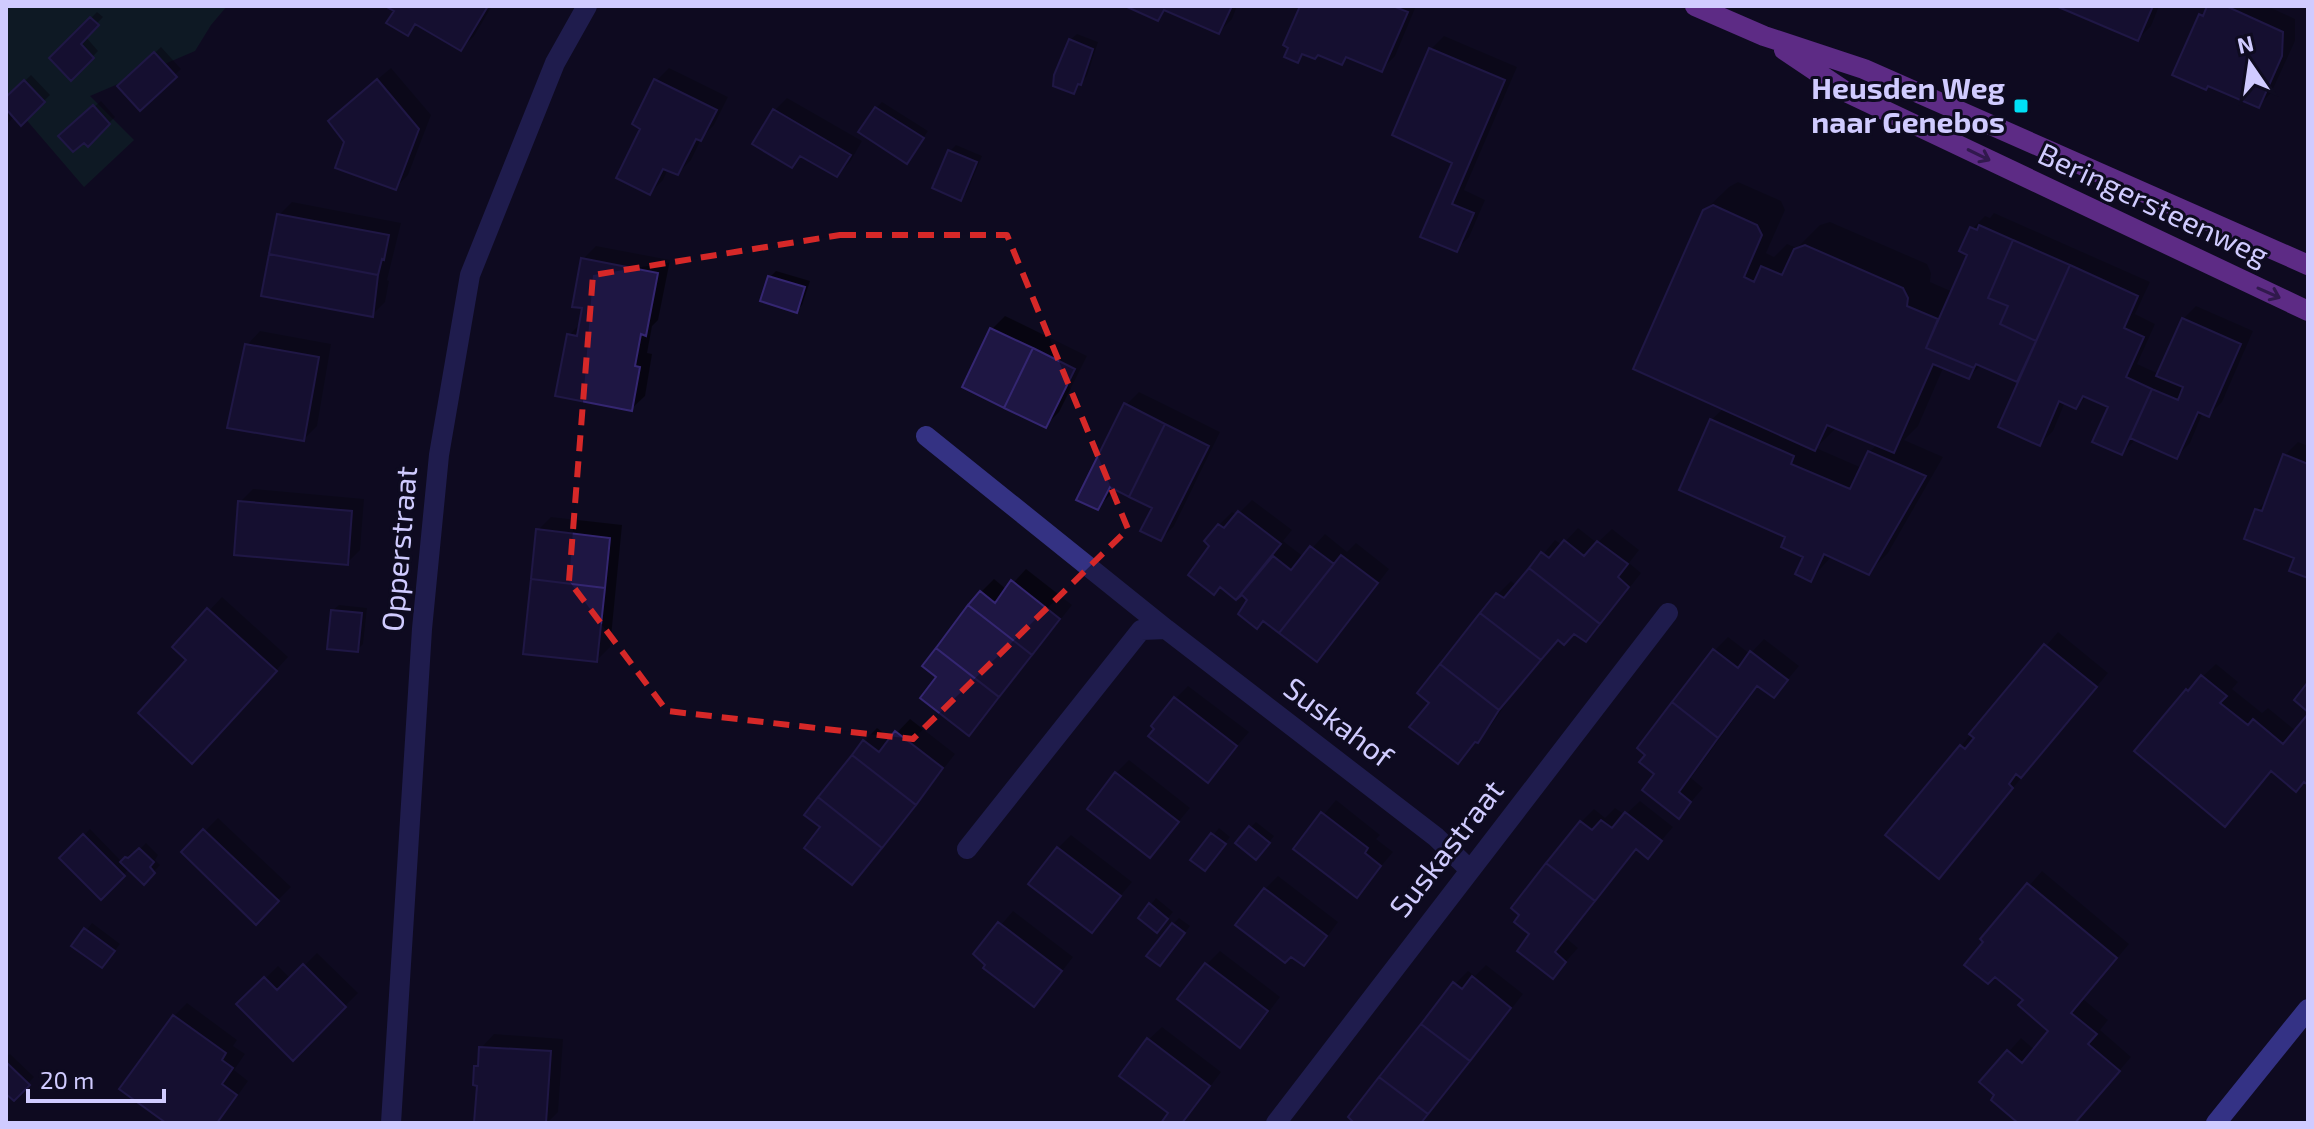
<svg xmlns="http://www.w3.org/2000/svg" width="2314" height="1129" viewBox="0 0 2314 1129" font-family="'Exo 2',sans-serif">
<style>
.green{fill:#0e2b29}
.shadow{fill:#0007;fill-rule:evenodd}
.building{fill:#1e1643;stroke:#342671;stroke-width:2}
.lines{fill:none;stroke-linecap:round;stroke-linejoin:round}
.street{stroke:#343283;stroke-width:20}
.secondary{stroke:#6362ff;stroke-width:20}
.primary{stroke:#bc52ff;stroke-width:20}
.oneway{stroke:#5c2b84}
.marked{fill:none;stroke:#d62828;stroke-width:6;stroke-dasharray:16 10;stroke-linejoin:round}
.poi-dot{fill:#00e0f6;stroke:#0e0b20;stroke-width:3}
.labels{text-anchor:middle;stroke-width:6;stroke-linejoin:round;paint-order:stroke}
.poi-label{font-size:30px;font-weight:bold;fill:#d0cbff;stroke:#0e0b20;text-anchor:end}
.street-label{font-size:30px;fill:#d0cbff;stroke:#0e0b20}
</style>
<rect width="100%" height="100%" fill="#0e0b20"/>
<path class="green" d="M6,6H227L211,25L195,51L90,96L134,140L84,187L6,96Z"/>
<path class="shadow" d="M389,6H492L474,36L461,49L418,23L408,34L396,10Z
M1130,6H1237L1232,19L1219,32L1167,9L1158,19Z
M1302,6H1416L1395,56L1382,69L1348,56L1341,62L1318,53H1305L1297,61Z
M2061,6H2159L2151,26L2138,39Z
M2210,6H2267L2295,19V41L2271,93L2258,106L2201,15Z
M97,12L103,17L85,36L98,51L71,79L52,58Z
M1077,34L1098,42L1087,76L1073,92L1070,40Z
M1444,36L1517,67L1464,190L1485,200L1469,237L1456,250L1423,236L1455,162L1394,134L1431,49Z
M161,47L181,69L140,108L120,86Z
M391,68L431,115L408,175L395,188L346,141L343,108Z
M669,68L728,97L714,125L702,137L691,160L678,173L668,169L663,180L650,193L656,81Z
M31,75L50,95L21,123L15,116L6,125V99Z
M787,98L862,141L850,162L837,175L802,155L791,165L774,111Z
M101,101L115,117L88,144L67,131Z
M882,102L928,131L907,161L876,108Z
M956,145L982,156L967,192L961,198L950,151Z
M1738,182L1781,201L1785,210L1766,253L1774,257L1787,244L1797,248L1820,225L1830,222L1927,264L1931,273L1930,282L1953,292L1970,254L1972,229L1985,216L1990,218L1994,213L2150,282L2135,314L2155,324L2137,364L2159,374L2183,319L2196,306L2253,331L2222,402L2209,415L2203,412L2190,443L2177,456L2135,440L2122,453L2110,406L2087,396L2076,407L2065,402L2053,431L2040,444L2020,381L1982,364L1969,377L1944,366L1918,426L1904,440L1943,457L1888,553L1869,572L1832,556L1811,579L1805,556L1787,536L1711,420L1724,408L1704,211L1729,187ZM1837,427L1878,444L1869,452L1862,468L1816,448Z
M292,202L401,223L387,280L389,281L385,302L372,315L279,215Z
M596,246L670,260L658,320L652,326L647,353L652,354L645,396L631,409L569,335L581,323L584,307L583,259Z
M776,271L810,281L802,305L796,311L770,277Z
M1005,316L1087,356L1059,412L1046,425L992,329Z
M260,331L331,344L317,426L304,439L247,345Z
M1139,392L1220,432L1174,526L1161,539L1154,507L1114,487L1110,495L1097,508L1126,405Z
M2298,442L2308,446V576L2297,557L2257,510L2269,498L2285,455Z
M253,489L364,499L360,550L347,563L240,502Z
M1252,500L1292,530L1283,541L1304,557L1325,534L1347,552L1356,543L1389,569L1330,646L1317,659L1242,593L1236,597L1212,545L1219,525L1232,512L1237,515Z
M551,517L622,525L610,647L597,660L538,530Z
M1578,528L1597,543L1612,529L1639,550L1629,563L1641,573L1599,627L1586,640L1575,632L1559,639L1512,695L1490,727L1457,762L1431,702L1420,693L1498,594L1511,581L1517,586L1555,540L1562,545Z
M1026,569L1072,605L981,720L969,733L939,676L981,592L994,579L1007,590Z
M222,597L288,657L205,749L189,660L175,647Z
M339,605L367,608L363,644L357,650L332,611Z
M2058,632L2108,673L1951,863L1961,746Z
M1728,637L1750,654L1764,639L1799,666L1774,696L1759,685L1691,778L1703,788L1679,816L1647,755L1639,748L1715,650Z
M2216,664L2238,682L2232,689L2262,713L2268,708L2296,731L2308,717V782L2272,769L2137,751L2188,690Z
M1188,686L1249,732L1208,780L1156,729L1175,699Z
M910,719L955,754L865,870L852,883L823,827L807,815L864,741L877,728L891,739Z
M1129,760L1190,808L1150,856L1116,773Z
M1336,800L1380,835L1376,839L1393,852L1356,896L1296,848Z
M1640,801L1673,827L1648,856L1637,848L1566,938L1578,948L1553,976L1532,934L1581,822L1594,809L1605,818L1615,808L1625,815Z
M218,818L291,887L256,922L184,852Z
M1256,822L1274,836L1262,852L1250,828Z
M1219,828L1230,837L1210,862L1193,860Z
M90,829L122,862L132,852L136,853L146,843L158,855L155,860L160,865L144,882L130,868L101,897L62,858Z
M1071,835L1132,882L1092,930L1058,848Z
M2042,871L2129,944L2083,999L2108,1020L2100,1030L2131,1057L2075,1123H2021L1997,1095L1982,1082L2021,1038L2035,1050L2051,1031L2025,999L1983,939Z
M1278,876L1338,922L1317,951L1304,964L1265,889Z
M1156,898L1173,912L1163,924L1141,917Z
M1013,911L1073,957L1047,991L1034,1004L976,954Z
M1179,918L1190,926L1166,958L1173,924Z
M92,923L120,944L108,959L74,946Z
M1220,951L1280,997L1253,1033L1240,1046L1180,999L1207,964Z
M317,953L358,993L293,1058L239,1004L278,966L291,979Z
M1486,965L1523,994L1422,1123H1357L1455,984L1468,971L1475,976Z
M187,1003L237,1040L233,1046L245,1054L234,1070L248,1081L218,1123H169L174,1016Z
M1162,1027L1221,1072L1183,1123H1163L1171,1113L1122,1075L1149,1039Z
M494,1034L563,1039L558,1112L547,1123H507L479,1084L476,1067L480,1062L481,1048Z
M10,1054L34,1077L14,1099L6,1091V1057Z"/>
<path class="building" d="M385,6H488L461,51L415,24L408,36L386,23L394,11Z
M1125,6H1232L1219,34L1164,10L1158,21Z
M1300,6H1393L1408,12L1382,72L1346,57L1342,65L1318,55L1315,59L1302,54L1298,63L1284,57L1288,48L1283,45Z
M2056,6H2153L2138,41Z
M2207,6H2226L2283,32L2282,56L2259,108L2208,86L2206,90L2172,75L2199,14L2203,16Z
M90,17L99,25L81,44L94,58L71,81L49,58Z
M1069,39L1093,49L1081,85L1078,84L1074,94L1053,86L1054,75Z
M1429,48L1505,80L1452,204L1474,213L1457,252L1420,237L1452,163L1392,135Z
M154,52L177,77L140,111L117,86Z
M377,79L419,129L396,190L335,168L344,142L328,121Z
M654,79L717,110L701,141L696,139L678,175L663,169L650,195L616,178L640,129L632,124Z
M24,80L45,102L21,126L6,109V97Z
M93,105L110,124L88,147L84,143L73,152L58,136Z
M875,107L924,138L907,164L858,132Z
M773,109L851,155L837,177L800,156L792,168L752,144Z
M948,150L977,162L961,201L932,188Z
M1713,205L1757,225L1762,235L1744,277L1754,282L1761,266L1782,275L1794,249L1805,245L1903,288L1908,298L1907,306L1938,319L1926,348L1974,368L1969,379L1933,364L1894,453L1827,425L1815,451L1633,369L1703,210Z
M277,214L389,235L384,260L382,259L378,275L269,254Z
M1979,225L2013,240L1988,298L2008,306L2000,324L2036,341L2017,382L1976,364L1974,368L1926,348L1967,255L1959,251L1970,227L1977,230Z
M2013,240L2070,265L2036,341L2000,324L2008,306L1988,298Z
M269,254L378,275L373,317L261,296Z
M581,258L658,273L646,336L641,334L635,366L640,367L632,411L555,396L567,334L577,336L582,308L572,307Z
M2070,265L2138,296L2124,328L2144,337L2126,377L2152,389L2122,455L2092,442L2108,407L2083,396L2076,409L2059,401L2040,446L1998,427Z
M768,276L805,287L797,313L760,301Z
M2182,318L2241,344L2209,417L2198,412L2177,459L2130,438L2152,389L2178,400L2183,387L2156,376Z
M990,328L1033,348L1004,408L962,387Z
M245,344L319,357L304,441L227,428Z
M1033,348L1075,369L1046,428L1004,408Z
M1124,403L1165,424L1129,497L1110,487L1098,510L1076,500Z
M1710,419L1794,456L1791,464L1850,489L1868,451L1926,476L1869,575L1824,554L1811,582L1795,574L1803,557L1781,547L1785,537L1679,490Z
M1165,424L1209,446L1161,541L1140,531L1152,508L1129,497Z
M2283,454L2308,464V578L2289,571L2294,558L2244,539L2255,509L2262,511Z
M238,501L352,511L348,565L234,555Z
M1238,511L1281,544L1236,600L1220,587L1214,595L1188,575L1209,546L1204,541L1218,524L1224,528Z
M536,529L610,538L605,588L531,579Z
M1564,540L1584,556L1597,541L1628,564L1618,577L1629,587L1600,624L1529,568L1541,552L1549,558Z
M1310,546L1334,564L1279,633L1263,621L1257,629L1238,614L1247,600L1242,595L1236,600L1273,556L1291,570Z
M1341,555L1378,583L1317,662L1279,633Z
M1529,568L1600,624L1586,642L1574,634L1564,645L1558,640L1541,660L1480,613L1496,593L1504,598Z
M531,579L605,588L597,662L523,654Z
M1011,580L1060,619L1032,655L968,605L980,591L995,603Z
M968,605L1032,655L999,697L936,648Z
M207,608L277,671L192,764L138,713L186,660L172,647Z
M331,610L362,613L358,652L327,649Z
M1480,613L1541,660L1499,710L1440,664Z
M2044,644L2097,687L2021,778L2016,774L2009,784L2013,788L1939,879L1885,835L1960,745L1965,749L1974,738L1969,734Z
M936,648L999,697L969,736L920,698L936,677L922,666Z
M1713,649L1738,668L1750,651L1788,680L1774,698L1757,686L1718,738L1672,702Z
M1440,664L1499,710L1478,743L1475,742L1458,764L1409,727L1429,703L1417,693Z
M2201,675L2227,696L2220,703L2248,725L2253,719L2283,744L2308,714V785L2304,782L2296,792L2271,771L2225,827L2134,751L2186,689L2188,691Z
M2308,682V712L2294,700Z
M1174,697L1237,746L1208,783L1148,736L1154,729L1151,726Z
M1672,702L1718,738L1679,792L1691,802L1679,819L1642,790L1654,774L1639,762L1645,755L1637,748Z
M895,731L943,768L916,805L852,755L863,740L879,752Z
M852,755L916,805L882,848L818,797Z
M1115,772L1179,822L1150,858L1087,809Z
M818,797L882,848L852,885L804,848L820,827L804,815Z
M1321,812L1368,848L1365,853L1381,866L1357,898L1293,849Z
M1625,812L1662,841L1648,859L1636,849L1595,901L1546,863L1580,821L1592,830L1601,820L1612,828Z
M1249,826L1270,843L1256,860L1235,843Z
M203,829L279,901L256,925L181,852Z
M1211,833L1226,844L1205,871L1190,860Z
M83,834L125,876L101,900L59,858Z
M1057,847L1121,896L1092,933L1028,884Z
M139,848L154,862L150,867L155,873L144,885L120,862L125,857L128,858Z
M1546,863L1595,901L1555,952L1566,962L1553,979L1517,951L1529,934L1514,922L1519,915L1511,908Z
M2027,883L2117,958L2071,1013L2097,1034L2088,1044L2120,1071L2075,1123H2018L1991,1100L1994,1095L1979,1082L2007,1050L2022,1063L2048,1031L2018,1005L2023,1000L1995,977L1988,984L1964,965L1983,942L1980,939Z
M1264,888L1327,936L1304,966L1291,957L1285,963L1235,925Z
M1149,903L1168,919L1157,933L1138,918Z
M998,922L1062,971L1034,1007L983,968L985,965L973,954Z
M1172,923L1185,933L1160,966L1146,956Z
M84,928L115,951L102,968L71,946Z
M1205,963L1268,1011L1240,1048L1177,999Z
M303,964L346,1007L293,1061L236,1004L264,977L277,990Z
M1472,976L1511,1008L1470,1061L1421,1024L1453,982L1462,989Z
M173,1015L226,1053L222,1060L233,1068L222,1084L237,1095L217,1123H166L119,1089Z
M1421,1024L1470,1061L1428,1114L1379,1077Z
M1147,1038L1210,1086L1182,1123H1161L1168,1113L1119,1076Z
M479,1047L551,1051L546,1123H474L477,1086L473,1085L474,1066H478Z
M6,1062L30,1085L14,1101L6,1094Z
M1379,1077L1428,1114L1421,1123H1354L1348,1117Z"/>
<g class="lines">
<path class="street" d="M926,436L1166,629
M967,849L1141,630L1166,629L1436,837L1469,869
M391,1123L422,629L439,455L470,275L555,63L587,6
M1276,1123L1668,613"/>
<path class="secondary" d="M2216,1123L2308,1009"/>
<path class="primary" d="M1695,6L1764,36L1864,69L2308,265
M1784,50L1848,93L2308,311"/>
</g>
<defs><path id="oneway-shaft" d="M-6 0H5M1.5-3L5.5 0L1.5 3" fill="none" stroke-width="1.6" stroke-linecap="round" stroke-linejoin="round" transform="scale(2)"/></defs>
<g class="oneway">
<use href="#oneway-shaft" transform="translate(1979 155) rotate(26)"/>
<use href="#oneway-shaft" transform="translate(2269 293) rotate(24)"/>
</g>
<path d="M0 0H2314V1129H0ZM840,235H1007L1128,529L913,739L667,711L569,581L593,275Z" fill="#0e0b20" fill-opacity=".55" fill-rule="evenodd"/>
<path class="marked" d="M840,235H1007L1128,529L913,739L667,711L569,581L593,275Z"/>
<rect class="poi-dot" x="2013" y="98" width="16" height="16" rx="4"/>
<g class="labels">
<g class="poi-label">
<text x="2005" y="99">Heusden Weg<tspan x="2005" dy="34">naar Genebos</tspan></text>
</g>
<g class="street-label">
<text transform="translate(2153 205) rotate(25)" y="10">Beringersteenweg</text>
<text transform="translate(400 549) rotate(-85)" y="10">Opperstraat</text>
<text transform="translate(1338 723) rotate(37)" y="10">Suskahof</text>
<text transform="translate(1447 849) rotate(-52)" y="10">Suskastraat</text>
</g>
</g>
<rect width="2314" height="1129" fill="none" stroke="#d0cbff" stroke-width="16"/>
<g transform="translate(2250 64) rotate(347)" stroke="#0e0b20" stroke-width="6" paint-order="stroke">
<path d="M0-6L14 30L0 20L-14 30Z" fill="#d0cbff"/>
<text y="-12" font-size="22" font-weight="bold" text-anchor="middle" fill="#d0cbff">N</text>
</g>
<path d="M28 1089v12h136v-12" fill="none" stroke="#d0cbff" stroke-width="4"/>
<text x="40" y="1089" font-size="24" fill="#d0cbff" stroke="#0e0b20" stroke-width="6" paint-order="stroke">20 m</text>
</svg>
